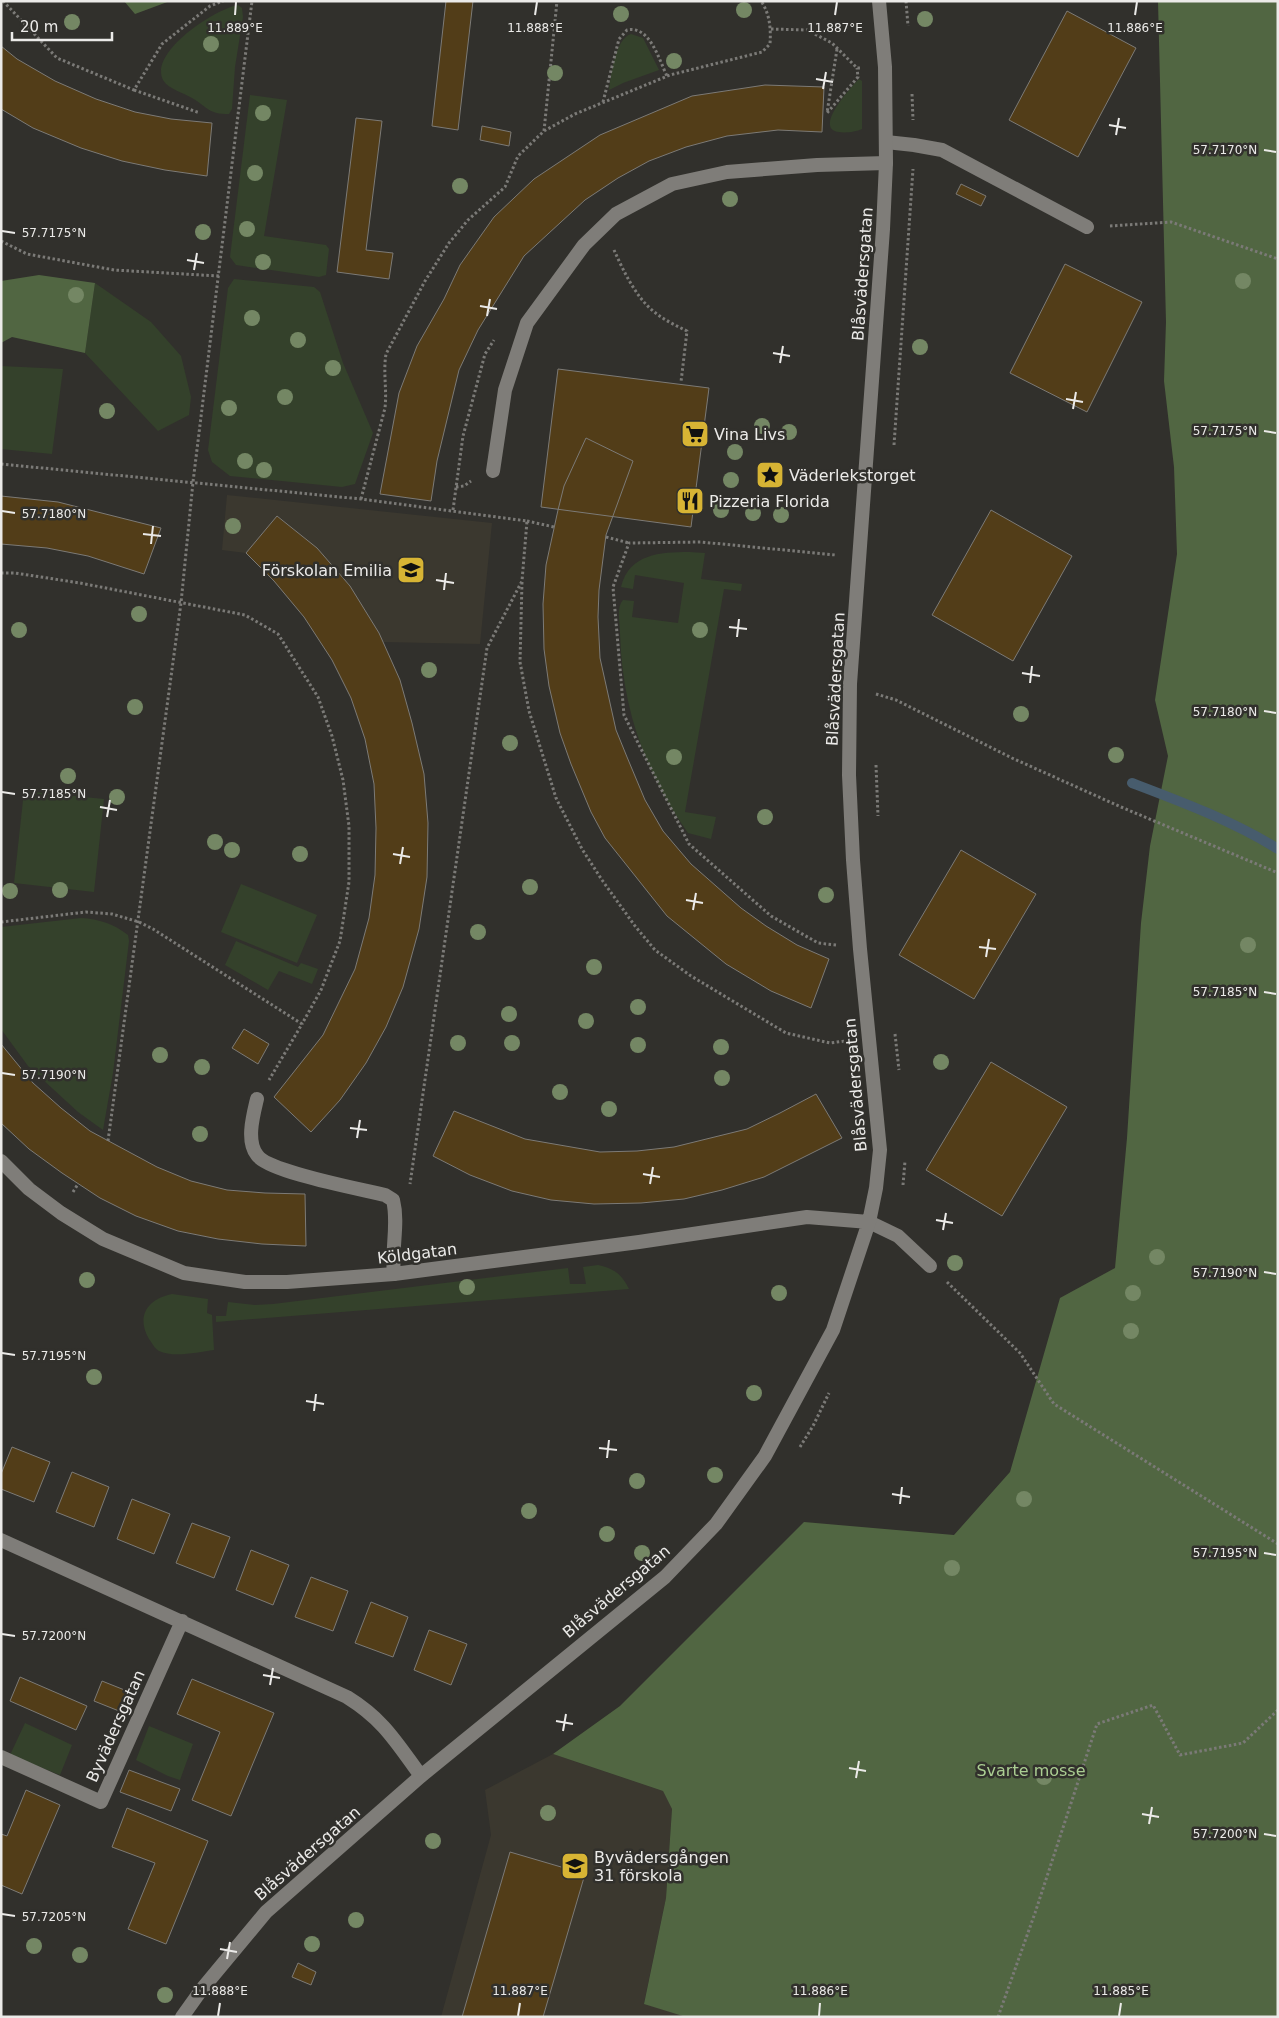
<svg xmlns="http://www.w3.org/2000/svg" width="1279" height="2018" viewBox="0 0 1279 2018" font-family="'DejaVu Sans',sans-serif">
<style>
.built{fill:#3b382f}
.green{fill:#34412b}
.forest{fill:#516642}
.lines{fill:none;stroke-linecap:round;stroke-linejoin:round}
.stream{stroke:#475c6d;stroke-width:10}
.building{fill:#523d18;stroke:#7c7a76}
.path{stroke:#7b7a77;stroke-width:3;stroke-dasharray:2.5 2.5;stroke-linecap:butt}
.service{stroke:#7f7d79;stroke-width:14}
.minor{stroke:#7f7d79;stroke-width:14}
.tree{fill:#748764}
.ticks{fill:none;stroke:#ebeae8;stroke-width:2}
.labels{text-anchor:middle;stroke-width:5;stroke-linejoin:round;paint-order:stroke}
.street-label{font-size:16px;fill:#ebeae8;stroke:#31302c}
.poi-label{font-size:16px;fill:#ebeae8;stroke:#31302c;text-anchor:start}
.park-label{font-size:16px;fill:#abce92;stroke:#31302c}
.ticks-label{font-size:12px;text-anchor:middle;fill:#ebeae8;stroke:#31302c;stroke-width:5;stroke-linejoin:round;paint-order:stroke}
</style>
<rect width="100%" height="100%" fill="#31302c"/>
<path class="built" d="M227,495L492,523L480,644L383,642L350,586L317,548L278,516L246,553L222,550Z
M553,1754L663,1791L672,1809L666,1898L644,2003L686,2017H441L491,1835L485,1790Z"/>
<path class="green" d="M238,5L242,8L243,17L235,67L232,109L229,114C208,114 209,108 192,98C184,93 168,89 163,80C149,52 215,9 238,5Z
M631,34L643,38L659,70L623,83L609,90C611,75 615,39 631,34Z
M859,79L862,81V129C856,132 845,133 839,132C812,129 853,85 859,79Z
M250,95L287,100L264,236L326,245L329,249L326,275L319,277L236,265L230,257Z
M234,279L314,287L320,292L343,363L373,433L355,484L342,487L230,476L212,462L208,450L228,288Z
M95,283L151,322L181,356L191,397L189,415L158,431L85,353Z
M1,366L63,369L52,454L1,449Z
M689,552L705,553L701,579L742,584L741,591L724,589L685,812L716,817L711,839L688,833C645,772 622,709 620,633C620,623 616,608 623,600L634,601L632,617L678,623L684,583L635,575L633,589L621,587C629,554 660,552 689,552Z
M24,791L104,799L94,892L14,883Z
M241,884L317,915L297,963L221,932Z
M81,918C99,919 114,924 128,935L129,941L113,1073L103,1130L78,1112L28,1066L1,1029V927Z
M236,941L298,967L301,963L318,969L312,984L279,971L268,990L225,965Z
M598,1265C613,1268 622,1274 629,1289L216,1322V1316H226L228,1302L255,1305L273,1304L568,1268L570,1284H586L583,1267Z
M172,1294L208,1299L207,1313L212,1315L214,1350C198,1352 174,1358 159,1351C155,1349 152,1343 149,1339C136,1317 147,1299 172,1294Z
M25,1723L72,1745L60,1775L10,1755Z
M149,1726L193,1744L180,1780L168,1776L136,1760Z"/>
<path class="forest" d="M124,1H170L135,14Z
M1158,1H1278V2017H686L644,2004L666,1898L672,1809L663,1791L553,1754L620,1706L804,1522L954,1535L1010,1472L1060,1298L1115,1268L1127,1138L1141,923L1150,846L1168,756L1155,700L1177,554L1174,467L1164,381L1166,322Z
M39,275L95,283L85,353L12,337L1,343V281Z"/>
<g class="lines">
<path class="stream" d="M1132,783C1182,802 1233,821 1278,849"/>
</g>
<path class="building" d="M446,1H473L458,130L432,126Z
M1067,11L1136,48L1078,157L1009,120Z
M1,46L17,59L55,81L96,99L135,112L171,119L212,123L207,176L165,170L122,161L81,148L33,128L1,109Z
M765,85L824,87L822,132L778,130L727,136L686,147L649,161L618,178L585,200L524,256L478,330L459,370L437,461L431,501L380,494L399,393L417,346L444,299L460,265L494,217L534,179L600,135L692,96Z
M356,118L382,121L366,250L393,253L389,279L337,272Z
M482,126L511,132L509,146L480,140Z
M961,184L986,196L981,206L956,194Z
M1065,264L1142,302L1087,412L1010,373Z
M558,369L709,388L691,527L541,507Z
M586,438L633,461L606,535L599,590L598,617L600,658L616,730L627,757L645,800L663,831L691,864L741,908L766,926L797,945L829,959L811,1008L771,991L726,964L667,916L605,838L591,812L571,764L560,733L549,686L544,649L543,604L546,565L558,510L564,486Z
M1,496L58,502L161,528L144,574L88,556L47,548L1,544Z
M991,510L1072,556L1013,661L932,615Z
M277,516L317,548L350,586L379,633L400,680L412,723L424,774L428,823L427,877L419,929L403,987L386,1027L366,1063L340,1100L311,1132L274,1097L323,1035L355,969L369,918L375,875L376,828L374,784L365,739L351,698L332,660L304,617L274,581L246,553Z
M961,850L1036,894L974,999L899,955Z
M244,1029L269,1044L258,1064L232,1048Z
M1,1044L33,1083L61,1108L90,1131L157,1167L191,1181L227,1190L265,1193L305,1194L306,1246L262,1244L218,1239L178,1231L136,1216L100,1198L62,1173L29,1149L1,1123Z
M991,1062L1067,1107L1002,1216L926,1170Z
M816,1094L842,1138L764,1177L722,1190L684,1199L641,1203L594,1204L551,1200L512,1191L470,1175L433,1156L454,1111L525,1139L600,1152L637,1151L674,1147L747,1129L780,1113Z
M12,1447L50,1462L34,1502L1,1489V1474Z
M72,1472L109,1487L94,1527L56,1512Z
M132,1499L170,1514L154,1554L117,1539Z
M192,1523L230,1537L214,1578L176,1563Z
M251,1550L289,1565L273,1605L236,1590Z
M311,1577L348,1591L333,1631L295,1617Z
M371,1602L408,1617L393,1657L355,1643Z
M429,1630L467,1644L451,1685L414,1670Z
M20,1677L87,1706L76,1730L10,1701Z
M192,1679L274,1713L231,1816L192,1800L220,1732L177,1714Z
M102,1681L127,1691L119,1711L94,1701Z
M129,1770L180,1789L171,1811L120,1792Z
M26,1790L60,1805L22,1894L1,1885V1834L7,1836Z
M127,1808L208,1841L166,1944L128,1929L155,1863L112,1847Z
M510,1852L585,1874L543,2017H462Z
M298,1963L316,1972L311,1985L292,1977Z"/>
<g class="lines">
<path class="path" d="M3,1L57,58L134,90L162,44L210,6L223,1
M906,1L908,26
M771,29L807,30L832,43L857,68H862
M837,49L827,113L858,77L857,68
M134,90L200,113
M912,94L913,120
M603,102L619,39L627,30C650,25 659,60 667,76
M544,131L557,1
M1110,226L1171,222L1278,259
M1,241L27,254L114,270L219,276
M614,250C624,272 637,300 657,314C666,321 677,326 687,331L681,382
M894,445L913,169
M1,464L361,499L527,521L522,581L487,648L410,1184
M456,487L464,486L471,481
M361,499L385,408C387,390 383,372 386,354L425,281L449,243L468,220L505,187L518,156L544,131L575,114L670,75L762,52L770,44C771,29 770,14 761,1
M453,510L463,436L485,354L494,340
M527,521L554,527
M606,537L629,543
M1,573H15L80,583L245,615L278,634L318,697L332,736L343,780L349,826V882L340,941L321,990L302,1024
M522,582L520,662L529,711L556,798L582,849L602,880L635,926L655,950L691,976L786,1033L830,1043L845,1041
M876,694L896,700L1012,758L1121,807L1278,873
M876,765L878,816
M1,922L86,912L112,914L139,922L153,929L302,1024L269,1080
M836,945L818,943L771,916L689,844L624,715L613,587L629,543L701,542L836,555
M895,1034L899,1070
M108,1141L181,603L193,482L252,1
M903,1185L905,1161
M73,1192L78,1184
M947,1282L1020,1353L1054,1404L1278,1544
M800,1447L813,1426L829,1393
M998,2017L1035,1913L1097,1724L1153,1705L1180,1755L1243,1743L1278,1710"/>
<path class="service" d="M886,142L914,145L942,150L1087,227
M493,471L505,390L527,323L584,245L616,214L672,184L727,172L817,165L886,163
M257,1099C253,1116 246,1141 257,1155C268,1172 361,1189 385,1195L393,1200C399,1224 391,1249 394,1274
M869,1222L898,1236L930,1266"/>
<path class="minor" d="M1,1161L29,1189L61,1213L103,1239L184,1273L245,1282H287L394,1274L639,1242L807,1217L869,1222
M1,1540L347,1697C384,1720 396,1742 421,1776
M1,1757L101,1802L182,1621
M182,2017L202,1989L266,1912L421,1776L665,1577L716,1524L765,1456L833,1330L869,1222L876,1188L880,1150L860,949L853,860L849,775L850,684L883,229L886,163L885,67L879,1"/>
</g>
<g class="tree">
<circle cx="744" cy="10" r="8"/>
<circle cx="621" cy="14" r="8"/>
<circle cx="925" cy="19" r="8"/>
<circle cx="72" cy="22" r="8"/>
<circle cx="211" cy="44" r="8"/>
<circle cx="674" cy="61" r="8"/>
<circle cx="555" cy="73" r="8"/>
<circle cx="263" cy="113" r="8"/>
<circle cx="255" cy="173" r="8"/>
<circle cx="460" cy="186" r="8"/>
<circle cx="730" cy="199" r="8"/>
<circle cx="247" cy="229" r="8"/>
<circle cx="203" cy="232" r="8"/>
<circle cx="263" cy="262" r="8"/>
<circle cx="1243" cy="281" r="8"/>
<circle cx="76" cy="295" r="8"/>
<circle cx="252" cy="318" r="8"/>
<circle cx="298" cy="340" r="8"/>
<circle cx="920" cy="347" r="8"/>
<circle cx="333" cy="368" r="8"/>
<circle cx="285" cy="397" r="8"/>
<circle cx="229" cy="408" r="8"/>
<circle cx="107" cy="411" r="8"/>
<circle cx="762" cy="426" r="8"/>
<circle cx="789" cy="432" r="8"/>
<circle cx="735" cy="452" r="8"/>
<circle cx="245" cy="461" r="8"/>
<circle cx="264" cy="470" r="8"/>
<circle cx="731" cy="480" r="8"/>
<circle cx="721" cy="510" r="8"/>
<circle cx="753" cy="513" r="8"/>
<circle cx="781" cy="515" r="8"/>
<circle cx="233" cy="526" r="8"/>
<circle cx="139" cy="614" r="8"/>
<circle cx="19" cy="630" r="8"/>
<circle cx="700" cy="630" r="8"/>
<circle cx="429" cy="670" r="8"/>
<circle cx="135" cy="707" r="8"/>
<circle cx="1021" cy="714" r="8"/>
<circle cx="510" cy="743" r="8"/>
<circle cx="1116" cy="755" r="8"/>
<circle cx="674" cy="757" r="8"/>
<circle cx="68" cy="776" r="8"/>
<circle cx="117" cy="797" r="8"/>
<circle cx="765" cy="817" r="8"/>
<circle cx="215" cy="842" r="8"/>
<circle cx="232" cy="850" r="8"/>
<circle cx="300" cy="854" r="8"/>
<circle cx="530" cy="887" r="8"/>
<circle cx="60" cy="890" r="8"/>
<circle cx="10" cy="891" r="8"/>
<circle cx="826" cy="895" r="8"/>
<circle cx="478" cy="932" r="8"/>
<circle cx="1248" cy="945" r="8"/>
<circle cx="594" cy="967" r="8"/>
<circle cx="638" cy="1007" r="8"/>
<circle cx="509" cy="1014" r="8"/>
<circle cx="586" cy="1021" r="8"/>
<circle cx="458" cy="1043" r="8"/>
<circle cx="512" cy="1043" r="8"/>
<circle cx="638" cy="1045" r="8"/>
<circle cx="721" cy="1047" r="8"/>
<circle cx="160" cy="1055" r="8"/>
<circle cx="941" cy="1062" r="8"/>
<circle cx="202" cy="1067" r="8"/>
<circle cx="722" cy="1078" r="8"/>
<circle cx="560" cy="1092" r="8"/>
<circle cx="609" cy="1109" r="8"/>
<circle cx="200" cy="1134" r="8"/>
<circle cx="1157" cy="1257" r="8"/>
<circle cx="955" cy="1263" r="8"/>
<circle cx="87" cy="1280" r="8"/>
<circle cx="467" cy="1287" r="8"/>
<circle cx="779" cy="1293" r="8"/>
<circle cx="1133" cy="1293" r="8"/>
<circle cx="1131" cy="1331" r="8"/>
<circle cx="94" cy="1377" r="8"/>
<circle cx="754" cy="1393" r="8"/>
<circle cx="715" cy="1475" r="8"/>
<circle cx="637" cy="1481" r="8"/>
<circle cx="1024" cy="1499" r="8"/>
<circle cx="529" cy="1511" r="8"/>
<circle cx="607" cy="1534" r="8"/>
<circle cx="642" cy="1553" r="8"/>
<circle cx="952" cy="1568" r="8"/>
<circle cx="1044" cy="1777" r="8"/>
<circle cx="548" cy="1813" r="8"/>
<circle cx="433" cy="1841" r="8"/>
<circle cx="356" cy="1920" r="8"/>
<circle cx="312" cy="1944" r="8"/>
<circle cx="34" cy="1946" r="8"/>
<circle cx="80" cy="1955" r="8"/>
<circle cx="165" cy="1995" r="8"/>
</g>
<path class="ticks" d="M235,15L236,2M535,15L537,2M835,15L837,2M1135,15L1137,2M816,79L833,82M823,89L826,72M1109,125L1126,128M1116,135L1119,118M1264,150L1276,152M2,231L15,233M187,260L204,263M194,270L197,253M480,306L497,309M487,316L490,299M773,353L790,356M780,363L783,346M1066,399L1083,402M1073,409L1076,392M1264,431L1276,433M2,511L15,513M143,534L161,536M151,544L153,526M436,580L454,583M444,590L446,573M729,627L747,629M737,637L739,619M1022,673L1040,676M1030,683L1032,666M1264,711L1276,713M2,792L15,794M100,807L117,810M107,817L110,800M393,854L410,857M400,864L403,847M686,900L703,903M693,910L696,893M979,947L996,949M986,957L989,939M1264,992L1276,994M2,1073L15,1075M350,1128L367,1130M357,1138L360,1120M643,1174L660,1177M650,1184L653,1167M936,1220L953,1223M943,1230L946,1213M1264,1272L1276,1274M2,1353L15,1355M306,1401L324,1404M314,1411L316,1394M599,1448L617,1450M607,1458L609,1440M892,1494L910,1497M900,1504L902,1487M1264,1553L1276,1555M2,1634L15,1636M263,1675L280,1678M270,1685L273,1668M556,1721L573,1724M563,1731L566,1714M849,1768L866,1771M856,1778L859,1761M1142,1814L1159,1817M1149,1824L1152,1807M1264,1834L1276,1836M2,1914L15,1916M220,1949L237,1952M227,1959L230,1942M218,2016L220,2003M518,2016L520,2003M819,2016L820,2003M1119,2016L1121,2003"/>
<defs>
<symbol id="supermarket-square" viewBox="-11 -11 22 22"><rect x="-9" y="-9" width="18" height="18" rx="4" fill="#d7b434" stroke="#31302c"/><path d="M-6-5.5h2.5l.6 2H6L4.5 2H-2.5L-4.4-4H-6ZM-1.5 3.2a1.3 1.3 0 1 0 .1 0ZM3 3.2a1.3 1.3 0 1 0 .1 0Z" fill="#111"/></symbol>
<symbol id="sight-square" viewBox="-11 -11 22 22"><rect x="-9" y="-9" width="18" height="18" rx="4" fill="#d7b434" stroke="#31302c"/><path d="M0-6L1.8-2.2L6-1.7L2.9 1.2L3.7 5.4L0 3.3L-3.7 5.4L-2.9 1.2L-6-1.7L-1.8-2.2Z" fill="#111"/></symbol>
<symbol id="restaurant-square" viewBox="-11 -11 22 22"><rect x="-9" y="-9" width="18" height="18" rx="4" fill="#d7b434" stroke="#31302c"/><path d="M-5-6h1v4h1v-4h1v4h1v-4h1v5L-1.5 .5V6h-2V.5L-5-1ZM5-6V6H3V1.5H1.5Q1.5-4 5-6Z" fill="#111"/></symbol>
<symbol id="school-square" viewBox="-11 -11 22 22"><rect x="-9" y="-9" width="18" height="18" rx="4" fill="#d7b434" stroke="#31302c"/><path d="M0-5L7-2L0 1L-7-2ZM-4 1L0 2.5L4 1V4Q0 6-4 4Z" fill="#111"/></symbol>
</defs>
<g fill-rule="evenodd">
<use href="#supermarket-square" x="679" y="418" width="32" height="32"/>
<use href="#sight-square" x="754" y="459" width="32" height="32"/>
<use href="#restaurant-square" x="674" y="485" width="32" height="32"/>
<use href="#school-square" x="395" y="554" width="32" height="32"/>
<use href="#school-square" x="559" y="1850" width="32" height="32"/>
</g>
<g class="labels">
<g class="street-label">
<text transform="translate(862 274) rotate(-86)" y="6">Blåsvädersgatan</text>
<text transform="translate(835 679) rotate(-87)" y="6">Blåsvädersgatan</text>
<text transform="translate(855 1085) rotate(-95)" y="6">Blåsvädersgatan</text>
<text transform="translate(417 1253) rotate(-7)" y="6">Köldgatan</text>
<text transform="translate(616 1591) rotate(-40)" y="6">Blåsvädersgatan</text>
<text transform="translate(115 1726) rotate(-66)" y="6">Byvädersgatan</text>
<text transform="translate(307 1853) rotate(-41)" y="6">Blåsvädersgatan</text>
</g>
<g class="poi-label">
<text x="714" y="440">Vina Livs</text>
<text x="789" y="481">Väderlekstorget</text>
<text x="709" y="507">Pizzeria Florida</text>
<text x="392" y="576" text-anchor="end">Förskolan Emilia</text>
<text x="594" y="1863">Byvädersgången<tspan x="594" dy="18">31 förskola</tspan></text>
</g>
<g class="park-label">
<text x="1031" y="1776">Svarte mosse</text>
</g>
</g>
<g class="ticks-label">
<text x="235" y="32">11.889°E</text>
<text x="535" y="32">11.888°E</text>
<text x="835" y="32">11.887°E</text>
<text x="1135" y="32">11.886°E</text>
<text x="1225" y="154">57.7170°N</text>
<text x="54" y="237">57.7175°N</text>
<text x="1225" y="435">57.7175°N</text>
<text x="54" y="518">57.7180°N</text>
<text x="1225" y="716">57.7180°N</text>
<text x="54" y="798">57.7185°N</text>
<text x="1225" y="996">57.7185°N</text>
<text x="54" y="1079">57.7190°N</text>
<text x="1225" y="1277">57.7190°N</text>
<text x="54" y="1360">57.7195°N</text>
<text x="1225" y="1557">57.7195°N</text>
<text x="54" y="1640">57.7200°N</text>
<text x="1225" y="1838">57.7200°N</text>
<text x="54" y="1921">57.7205°N</text>
<text x="220" y="1995">11.888°E</text>
<text x="520" y="1995">11.887°E</text>
<text x="820" y="1995">11.886°E</text>
<text x="1121" y="1995">11.885°E</text>
</g>
<rect width="1279" height="2018" fill="none" stroke="#ebeae8" stroke-width="5"/>
<path d="M12 32v8h100v-8" fill="none" stroke="#ebeae8" stroke-width="2.5"/>
<text x="20" y="32" font-size="15" fill="#ebeae8" stroke="#31302c" stroke-width="4" paint-order="stroke">20 m</text>
</svg>
